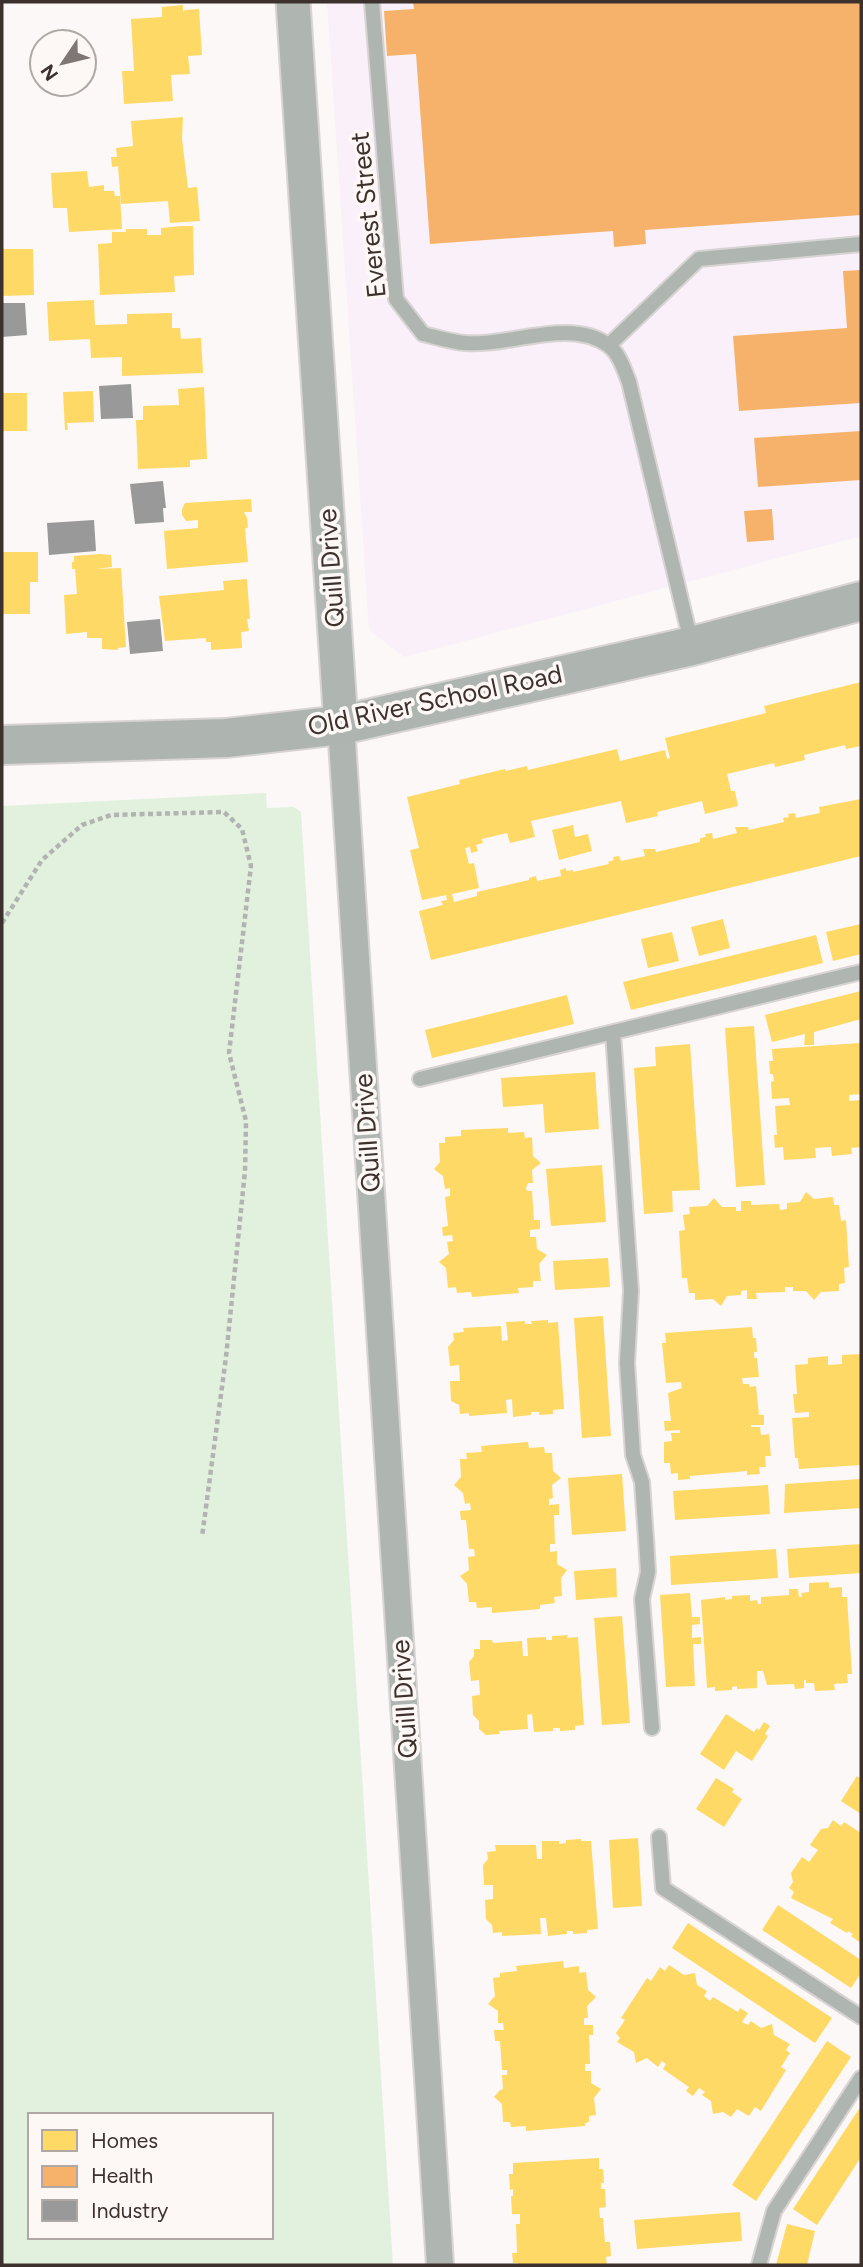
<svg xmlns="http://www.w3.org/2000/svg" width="863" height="2267" viewBox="0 0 863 2267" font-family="Figtree,sans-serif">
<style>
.medical{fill:#f9f0fa}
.green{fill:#e2f1dd;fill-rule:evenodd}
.homes{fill:#ffd966}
.health{fill:#f6b26b}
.industry{fill:#999}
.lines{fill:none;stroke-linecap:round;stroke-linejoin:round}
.service-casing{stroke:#d8d4d3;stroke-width:18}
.minor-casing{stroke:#d8d4d3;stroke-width:30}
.tertiary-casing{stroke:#d8d4d3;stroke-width:37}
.secondary-casing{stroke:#d8d4d3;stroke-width:42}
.path{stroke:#b1b4b1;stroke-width:4.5;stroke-dasharray:5 3.5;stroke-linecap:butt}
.service{stroke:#afb6b1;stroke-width:14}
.minor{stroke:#afb6b1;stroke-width:26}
.tertiary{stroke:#afb6b1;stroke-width:33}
.secondary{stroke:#aeb4b0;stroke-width:38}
.labels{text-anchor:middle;stroke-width:7;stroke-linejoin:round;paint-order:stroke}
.street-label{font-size:26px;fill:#3c312c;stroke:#fdf7f5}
</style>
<rect width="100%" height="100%" fill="#fbf8f7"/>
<path class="medical" d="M327,2H861V536L404,657L369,630Z"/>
<path class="green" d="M266,793L267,808L294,807L301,812L393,2265H2V806ZM30,2115H271V2237H30Z"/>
<path class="homes" d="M183,5V12L185,10L199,9L202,55L188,56L190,74L171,75L173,101L124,104L122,71H134L131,19L162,17V7Z
M183,117L182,139L188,188L197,187L200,221L170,223L168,201L121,204L118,166L112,167L111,157H117L116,148L133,146L131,121Z
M87,171L89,187L104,185V191H114L115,196H120L122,229L69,232L67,208H53L51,173Z
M182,226H193L194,275L174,276L175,292L100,295L98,244L112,243V232H126V229H147V235H161V228Z
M2,249H33L34,295L3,296Z
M94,300L95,325L127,324V314L172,313V328H180L181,339L201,338L203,373L122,376V357L91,358L90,339L49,341L47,302Z
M204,387L207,459L190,460V467L138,469L136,420H143V406L179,405L178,389Z
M93,391L94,422L67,423L68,430H65L63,392Z
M2,393H27V431H2Z
M251,499L252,512H244L247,518L248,527L245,529L248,562L167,569L164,531L198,528V520L186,521L182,515V509L185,503Z
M2,552H38V582H30V614H2Z
M100,554L111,555L112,567L95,569L121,568L126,647L118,648V650L102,649V638H87V632L66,634L64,595L77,594L75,569H72V562H74V556Z
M247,579L250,619H247L249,631L241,632L242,648L211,650V642H206V638L165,641L159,596L224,590L223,581Z
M861,682V746L846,749L845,745L804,755L805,760L775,767L774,763L727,774L731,791H735L738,806L705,814L702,801L657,812L658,816L626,823L621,801L531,821L535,837L510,843L507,833L482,839L483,843L476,845L478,851L471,853L470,847L465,848L469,864L474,863L479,888L452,894L454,902L477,896V892L529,880V878L536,876L537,881L561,876L560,870L566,868V871L573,870V872L609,864L608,862L614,860L613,857L619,856L621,861L645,856L643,849H655L656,852L700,842V838L706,837L705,834L712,833L713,839L737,833L735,827H748L749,830L784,822L783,818L789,817L788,814L795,813L796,818L820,813L819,807L861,799V856L431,960L419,911L443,905L441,901L447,900L446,895L422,900L410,850L419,848L407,797L460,784L459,780L505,769L506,771L527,766L528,770L617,749L620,761L665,750L667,759L670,758L665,738L766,713L764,706Z
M573,825L575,837L588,834L592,851L559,860L552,830Z
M723,919L730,948L699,956L691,927Z
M861,924V954L833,961L826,932Z
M672,932L679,961L648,968L641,939Z
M816,935L823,963L631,1010L623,982Z
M861,991V1019L814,1032V1045H804L805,1034L772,1042L765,1015Z
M567,995L574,1024L432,1058L425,1030Z
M754,1026L765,1185L736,1187L725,1028Z
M860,1043L861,1094L849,1095V1101L861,1100V1147L851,1148L852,1154L832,1156L831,1147L815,1148L816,1158L784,1160L783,1147L775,1148L774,1135H777L775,1106L790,1105L789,1098L772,1099L771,1082L774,1081L773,1074H770L769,1061H773L772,1049Z
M690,1044L700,1190L672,1191L673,1212L644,1214L634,1068L656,1066L655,1047Z
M595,1072L599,1129L545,1133L543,1104L503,1107L501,1078Z
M508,1128V1133L524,1132L525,1138L532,1137L533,1156L541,1163L532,1170L533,1183H528L526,1188L527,1191H532L534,1220H540V1229L530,1230V1237H536L537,1249L547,1255L539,1264L541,1281H533V1287L518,1288L519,1293L472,1297L471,1292L457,1293L456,1287L448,1288L446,1268L439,1262L449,1254L447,1242L453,1241L452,1235L443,1236L442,1227L448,1226L445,1197L450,1196V1188L445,1189L443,1176L434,1169L440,1162L439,1143H445V1137L461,1136V1130Z
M602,1165L606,1222L551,1226L546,1169Z
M806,1192L814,1199L833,1197L834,1205H839L841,1221L846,1220L849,1267L844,1268L845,1283L839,1284V1291L821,1292L814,1300L806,1291H793V1287H785V1292L756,1293L757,1299H747V1290L741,1291V1295L727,1296L721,1306L713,1299L695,1300V1293H689L687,1278H682L679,1231L685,1230L683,1215L690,1214L689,1207L707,1206L714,1198L722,1207H736V1211H741V1201H751V1205L779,1204L780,1210L787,1209V1203L800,1202Z
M608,1258L610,1287L555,1290L553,1261Z
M603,1316L611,1436L582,1438L574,1318Z
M548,1320V1323L558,1322L564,1409L553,1410V1414L539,1415V1412H531V1415L513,1417L512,1399L506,1400L507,1413L469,1416V1413L460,1414L459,1405L451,1401L450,1381H460L459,1365L450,1366L448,1347L454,1340L453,1333L464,1332L463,1328L501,1326L502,1341L508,1340L506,1322L525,1321V1324H532L531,1321Z
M752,1327L753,1338H756L757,1352H754V1358H757L759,1377L742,1378L743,1384H749L750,1387L756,1386L759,1415H764V1425H751V1427H760L761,1435L769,1434L771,1456H765L766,1467H759L760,1474L747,1475V1471L690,1476V1479L678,1480V1473L671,1474L670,1463H664V1442L672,1441L671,1433H680V1430L665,1431L664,1421H671L668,1393L682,1388L681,1382L666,1383L662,1343H666L665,1333Z
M861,1354V1465L799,1469L798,1458H795L792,1418L809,1417V1412L795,1413L793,1394H797L795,1365L808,1364V1358L828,1356V1365L842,1364V1355Z
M528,1442L529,1448L544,1447L545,1453H552L553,1471L561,1478L552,1485L553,1498L549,1499V1505L559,1504V1515H554L555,1544H550V1552L557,1551V1564L567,1570L561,1578L562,1596L554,1597L555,1603L540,1605V1609L492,1613V1607L477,1608L476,1602H469L467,1584L460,1576L469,1570L468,1557L475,1556L474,1549H469L466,1520H461L460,1511L471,1510L470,1503L465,1504L463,1493L454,1485L461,1477L460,1459H467L466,1453L482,1452L481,1446Z
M622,1474L626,1531L572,1535L568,1478Z
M861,1479V1508L784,1513L785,1484Z
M768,1485L770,1514L675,1520L673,1491Z
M861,1544V1573L789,1578L787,1549Z
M776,1549L778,1578L671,1585L670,1556Z
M616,1568L617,1597L576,1600L574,1571Z
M829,1582V1588L842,1587V1597H847L852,1674H847L848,1683L834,1684L835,1690L815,1691L814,1683H806V1680H804V1688L795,1689L794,1684L767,1685L763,1671H757V1688L737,1689V1686L732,1687V1690L715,1691V1687L707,1688L701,1600L725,1597V1600L732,1599V1596L750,1595V1601L757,1600L758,1604H761V1597L789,1595V1589H798L799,1597H802L801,1593L809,1592V1583Z
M690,1593L692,1617H700V1624L692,1625V1638L701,1637V1644H693L695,1686L666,1687L660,1595Z
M622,1616L630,1723L602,1725L594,1618Z
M568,1635L567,1638L578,1637L584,1725L575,1726V1730L560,1731V1728H553V1731L534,1732L532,1714L527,1715L528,1729L499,1731L500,1734L486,1735L479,1729V1721L473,1715L472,1696L480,1695L479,1680L471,1681L469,1662L474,1656V1649H480V1640H492L493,1643L522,1641L523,1656H528L527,1638L546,1637V1640H552V1636Z
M726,1714L754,1732L757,1728L759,1730L764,1722L770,1726L765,1734L768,1736L752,1761L736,1751L724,1770L700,1754Z
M857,1776L861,1779V1814L841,1801Z
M716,1778L734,1789L732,1792L742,1799L724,1827L696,1809Z
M833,1820L841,1826L844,1822L861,1833V1943L851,1936L853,1934L848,1931L847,1933L830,1923L833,1919L791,1898L794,1892L789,1888L793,1882L791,1873L802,1857L809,1862L818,1850L810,1845L821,1829L828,1828Z
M638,1838L642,1906L613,1908L609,1840Z
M581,1839V1841H591L598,1929L587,1930V1933L573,1934V1931H567V1934L548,1936L546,1918H540L541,1934L502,1936V1932L493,1933L492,1925L486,1919L485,1900L493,1899V1885H484L483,1865L488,1859L487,1852L496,1851L495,1845H536L537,1859H542V1841H559V1844L566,1843V1840Z
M778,1905L861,1960V1973L851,1988L762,1930Z
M688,1923L832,2018L815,2043L672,1948Z
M563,1961L564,1968L579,1966V1973L586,1972L588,1990L596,1997L587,2006L588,2018H584V2025H593V2035H589L590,2064H585V2071H591V2083L601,2089L594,2098L596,2115L589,2116V2122L585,2123V2126L526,2131V2126L511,2127L510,2122H503L502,2104L494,2097L500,2090L503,2089L502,2075H507V2070H502L500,2041H495L494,2030H504L503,2023H498V2011L488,2004L495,1996L493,1978L500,1977V1973L517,1971L516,1966Z
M669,1965L684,1975L695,1973L697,1985L707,1991L704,1996L710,2001L713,1997L738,2012L740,2008L748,2013L742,2022L748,2025L751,2021L761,2028L772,2024L774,2035L790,2044L786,2050L790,2053L781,2067L786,2070L761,2111L755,2107L749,2116L737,2109L731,2117L723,2112L713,2114L711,2101L702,2095L705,2092L699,2088L693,2096L686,2091L689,2087L663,2069L666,2064L662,2061L658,2067L647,2058L636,2063L634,2052L617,2042L620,2038L616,2033L625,2020L621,2018L647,1978L651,1981L660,1967L665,1971Z
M827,2041L851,2057L756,2201L732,2185Z
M861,2106V2157L817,2225L793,2209Z
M599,2158V2169H603L604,2183H601V2189H605L606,2207L599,2208L600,2218H603L605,2242H610L611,2256L606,2257L607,2265H518V2263H513L512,2253H517L516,2224H520V2214H512L511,2196H513V2189L510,2190L509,2174H513V2163Z
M740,2212L742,2241L637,2249L634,2220Z
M787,2224L815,2231L807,2265H776Z"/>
<path class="health" d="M413,2H861V215L645,230L646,244L614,247L613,231L430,244L416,54L387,56L384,11L414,9Z
M861,270V403L739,411L733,336L847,328L843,271Z
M861,431V480L758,487L754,438Z
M772,509L774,540L747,542L744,511Z"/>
<path class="industry" d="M2,303H25L27,335L2,337Z
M131,384L133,418L101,419L99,386Z
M163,481L166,508H163L164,522L135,524L130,484Z
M94,520L96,551L49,555L47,523Z
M160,619L163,651L130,654L127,622Z"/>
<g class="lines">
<defs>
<path id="service" d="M372,2L396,299L423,334C436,337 451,342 465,343C508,347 570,317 608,345C619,353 624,369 629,382L692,646
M609,345L699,259L861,244
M613,1033L631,1291L627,1363L633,1455L642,1482L646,1539L648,1572L642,1599L652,1728
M420,1079L861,972
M659,1837L663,1888L861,2017
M759,2265L774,2211L861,2078"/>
<path id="minor" d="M341,725L440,2265"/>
<path id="tertiary" d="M293,2L341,725"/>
<path id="secondary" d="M2,745L226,738L341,725L692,646L861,601"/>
</defs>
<use href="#service" class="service-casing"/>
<use href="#minor" class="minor-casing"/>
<use href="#tertiary" class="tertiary-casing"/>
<use href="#secondary" class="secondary-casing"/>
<path class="path" d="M2,923L42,860L82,825L111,815L224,812L242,829L251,866L229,1053L246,1121L245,1171L226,1357L202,1537"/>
<use href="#service" class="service"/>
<use href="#minor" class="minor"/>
<use href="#tertiary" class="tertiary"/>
<use href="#secondary" class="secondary"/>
</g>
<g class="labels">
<g class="street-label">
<text transform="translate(368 215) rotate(-96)" y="9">Everest Street</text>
<text transform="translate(331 568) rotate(-94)" y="9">Quill Drive</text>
<text transform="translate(435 700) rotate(-12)" y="9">Old River School Road</text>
<text transform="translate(367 1133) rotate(-94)" y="9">Quill Drive</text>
<text transform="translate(404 1699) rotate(-94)" y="9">Quill Drive</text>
</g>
</g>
<rect width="863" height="2267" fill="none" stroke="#3c312c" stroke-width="7"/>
<rect x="28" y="2113" width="245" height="126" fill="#fdf7f5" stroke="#b0a8a5" stroke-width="2"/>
<rect x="42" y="2130" width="35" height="21" fill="#ffd966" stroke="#b0a8a5" stroke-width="2"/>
<text x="91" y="2148" font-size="21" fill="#3c312c">Homes</text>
<rect x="42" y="2166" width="35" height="21" fill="#f6b26b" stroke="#b0a8a5" stroke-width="2"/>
<text x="91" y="2183" font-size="21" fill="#3c312c">Health</text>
<rect x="42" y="2200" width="35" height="21" fill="#999999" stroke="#b0a8a5" stroke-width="2"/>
<text x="91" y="2218" font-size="21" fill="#3c312c">Industry</text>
<g transform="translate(63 63) rotate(235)"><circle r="33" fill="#fdf7f5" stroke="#b0a8a5" stroke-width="2"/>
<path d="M0-5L12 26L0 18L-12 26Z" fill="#7f7773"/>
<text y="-10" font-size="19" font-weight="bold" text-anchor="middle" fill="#3c312c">N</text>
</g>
</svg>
